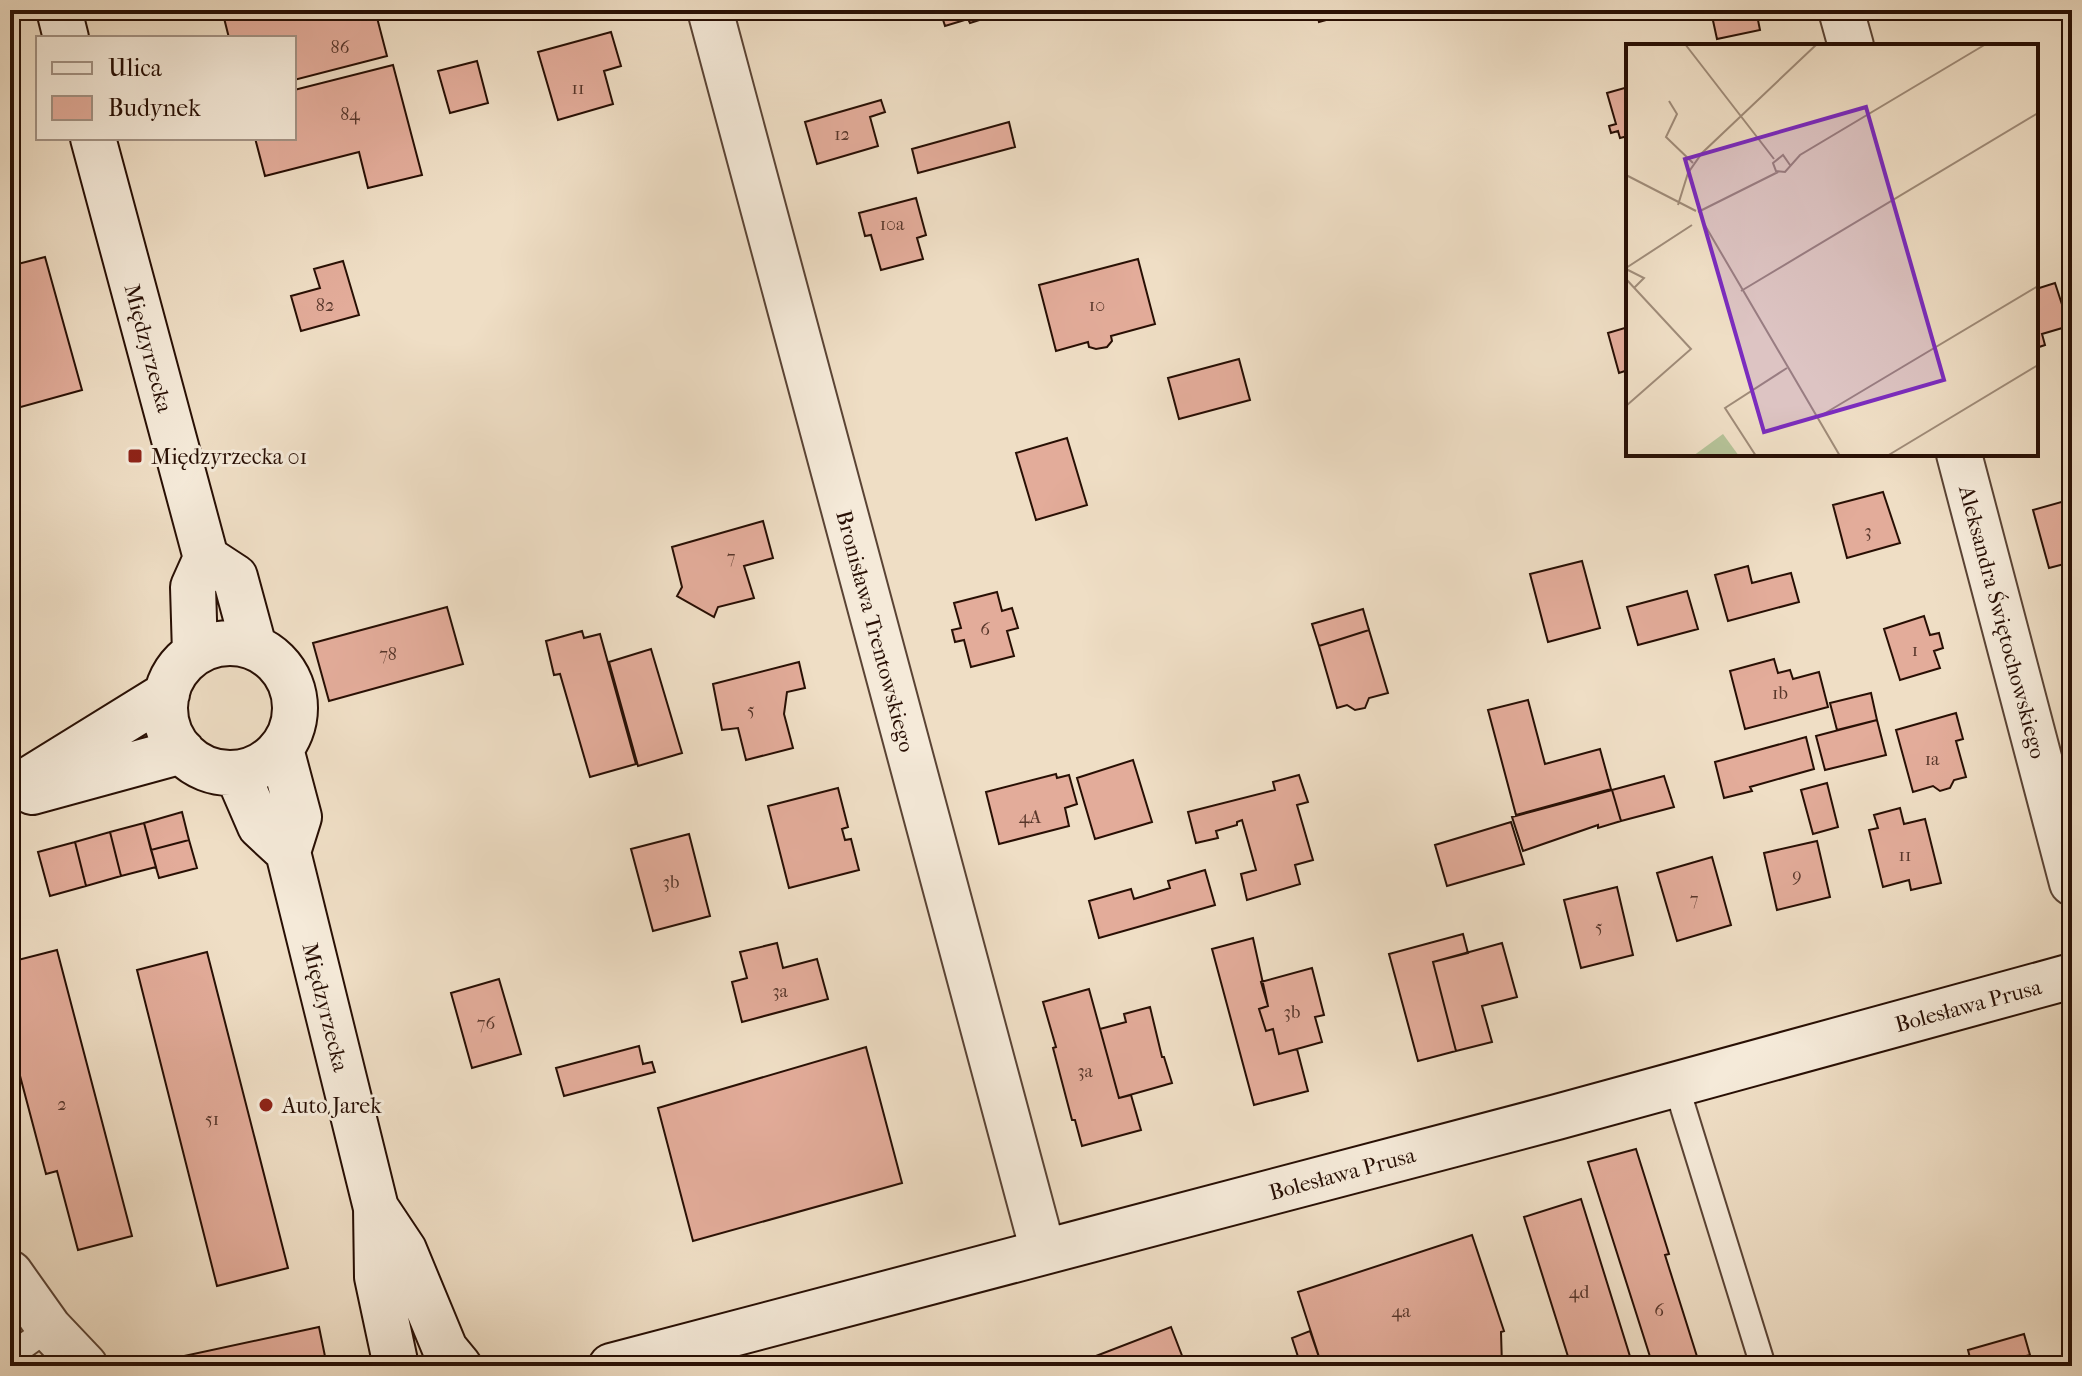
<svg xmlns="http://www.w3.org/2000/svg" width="2082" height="1376" viewBox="0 0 2082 1376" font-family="'IM FELL French Canon',serif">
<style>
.building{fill:#e3ac9a;stroke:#280f04;stroke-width:2}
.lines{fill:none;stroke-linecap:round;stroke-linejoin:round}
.lane-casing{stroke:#5a4334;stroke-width:28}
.street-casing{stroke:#5a4334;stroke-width:48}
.secondary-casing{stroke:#280f04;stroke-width:48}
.lane{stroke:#f5ead9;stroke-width:24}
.street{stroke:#f5ead9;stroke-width:44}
.secondary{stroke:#f5ead9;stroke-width:44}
.poi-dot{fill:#8f2418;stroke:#f5ead9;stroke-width:3}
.labels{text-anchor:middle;stroke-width:6;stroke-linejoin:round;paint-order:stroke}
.number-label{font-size:18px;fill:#57362a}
.street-label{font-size:22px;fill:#280f04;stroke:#f5ead9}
.poi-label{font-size:22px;fill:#280f04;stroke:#f5ead9;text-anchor:start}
.inset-road{fill:none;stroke:#9f8b78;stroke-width:2}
.view{fill:#7b2cbf;fill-opacity:0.15;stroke:#7b2cbf;stroke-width:4}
.inset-edge{fill:none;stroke:#280f04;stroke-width:4}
</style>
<rect width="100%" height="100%" fill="#efdec5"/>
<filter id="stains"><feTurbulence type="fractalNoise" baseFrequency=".0025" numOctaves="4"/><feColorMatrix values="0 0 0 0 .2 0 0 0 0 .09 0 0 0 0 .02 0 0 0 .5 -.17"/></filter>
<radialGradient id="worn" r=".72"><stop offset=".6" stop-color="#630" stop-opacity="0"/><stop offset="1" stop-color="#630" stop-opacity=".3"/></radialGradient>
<path class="building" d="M222,10H375L387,56L294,80V38H229Z
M940,10H1000L997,11L998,14L970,23L968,19L945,26Z
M1316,10H1362L1319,22Z
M1695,10H1756L1760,30L1717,39L1712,16L1697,19Z
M611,32L621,66L604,71L613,104L558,120L538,52Z
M477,61L488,103L450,113L438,71Z
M393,65L422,175L368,188L359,152L265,176L255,138H294V90Z
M1628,87V136L1620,138L1618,131L1611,133L1609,126L1616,124L1607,93Z
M881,100L885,112L870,117L878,146L817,164L805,122Z
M1009,122L1015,147L918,173L912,149Z
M916,198L926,235L917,238L923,259L881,270L871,235L865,236L859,213Z
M45,257L82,390L10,410V266Z
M1138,259L1155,324L1111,336L1112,341L1107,347L1096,349L1089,347L1088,342L1056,351L1039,285Z
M343,261L359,315L301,331L291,296L320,288L314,269Z
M2055,283L2069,326L2042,334L2045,345L2036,348V289Z
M1628,327V370L1619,373L1608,333Z
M1239,359L1250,400L1179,419L1168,378Z
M1067,438L1087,505L1036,520L1016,453Z
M1883,492L1900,543L1847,558L1833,505Z
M2072,499V562L2049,568L2033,510Z
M763,521L773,558L744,566L754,598L718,607L714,617L677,596L682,587L672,547Z
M1582,561L1600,628L1548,642L1530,574Z
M1748,566L1752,583L1791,573L1799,602L1728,621L1715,575Z
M1687,591L1698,629L1638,645L1627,607Z
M997,592L1002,611L1012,608L1018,628L1007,631L1014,656L971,667L964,640L955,642L952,630L961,628L954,603Z
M447,607L463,664L329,701L313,643Z
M1363,609L1369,630L1319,646L1312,624Z
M1924,616L1930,635L1939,633L1943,648L1934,651L1940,668L1900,680L1884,629Z
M1369,630L1388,693L1369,698L1365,708L1355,710L1347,705L1337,708L1319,646Z
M582,631L584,638L600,634L636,764L590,777L560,674L554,675L546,641Z
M651,649L682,753L638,766L609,662Z
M1774,659L1778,673L1790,670L1793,679L1819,672L1828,707L1745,729L1730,671Z
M799,662L805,688L787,692L784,714L793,748L746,760L738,728L722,730L713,684Z
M1871,693L1877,720L1837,730L1830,703Z
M1528,700L1545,764L1600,749L1611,789L1516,815L1488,710Z
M1956,713L1963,739L1956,741L1966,777L1954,780L1950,788L1940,791L1933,786L1913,792L1896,730Z
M1877,720L1886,755L1825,770L1816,736Z
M1806,737L1814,769L1750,787L1752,791L1724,798L1715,762Z
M1133,760L1152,822L1095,839L1077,778Z
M1056,774L1057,778L1069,775L1077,804L1065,808L1069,826L999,844L986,792Z
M1299,775L1308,802L1297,805L1313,860L1295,865L1300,884L1247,900L1241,874L1256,870L1242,820L1237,822V825L1216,831L1218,838L1196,843L1188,812L1275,790L1273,782Z
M1664,776L1674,807L1621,821L1612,790Z
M1827,783L1838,827L1813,834L1801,790Z
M838,788L848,827L842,829L845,840L851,839L859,870L789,888L768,806Z
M1612,790L1621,821L1598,828V825L1523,851L1512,817Z
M1900,808L1904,824L1925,819L1941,883L1911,890L1909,880L1883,887L1869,830L1878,828L1874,815Z
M182,812L189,840L151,850L144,823Z
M1511,822L1524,864L1447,886L1435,845Z
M144,823L156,867L121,876L110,832Z
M110,832L121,876L86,886L75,842Z
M689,834L710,916L653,931L631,849Z
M189,840L197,868L159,878L151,850Z
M1817,841L1830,897L1777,910L1764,853Z
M75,842L86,886L50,896L38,852Z
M1712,857L1731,925L1677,941L1657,873Z
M1205,870L1215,905L1099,938L1089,901L1131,889L1134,899L1170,888L1168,881Z
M1617,887L1633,955L1581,968L1564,900Z
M1463,934L1468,953L1433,962L1456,1051L1418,1061L1389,954Z
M1253,938L1268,1006L1259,1009L1266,1031L1273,1029L1279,1054L1297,1049L1308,1091L1254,1105L1212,949Z
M777,943L783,968L817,959L828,999L742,1022L732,982L747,978L740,952Z
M1502,943L1517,997L1482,1006L1492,1042L1456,1051L1433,962Z
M57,950L132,1236L78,1250L57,1171L46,1174L10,1038V962Z
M207,952L288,1268L217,1286L137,970Z
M1312,968L1324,1015L1315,1017L1322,1042L1279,1054L1273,1029L1266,1031L1259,1009L1268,1006L1261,982Z
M499,979L521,1054L472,1068L451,993Z
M1089,989L1119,1098L1131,1095L1141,1130L1082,1146L1075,1120H1072L1053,1048L1056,1047L1043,1002Z
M1150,1007L1162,1057H1164L1172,1083L1119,1098L1100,1029L1126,1022L1124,1014Z
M639,1046L643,1064L652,1062L655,1072L564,1096L556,1068Z
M866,1047L902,1183L693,1241L658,1108Z
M1636,1149L1669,1254L1665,1255L1700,1366H1653L1588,1162Z
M1581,1199L1633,1366H1571L1524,1217Z
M1472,1235L1504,1331L1501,1332L1502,1366H1322L1298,1292Z
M319,1327L327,1366H186L184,1356Z
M1171,1327L1186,1366H1070Z
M1310,1331L1322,1366H1301L1292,1338Z
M2024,1334L2030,1355L1988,1366H1972L1968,1350Z"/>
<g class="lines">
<defs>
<path id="lane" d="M1676,1085L1763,1366
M10,1356L49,1328"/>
<path id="street" d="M710,10L1043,1251
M1841,10L1851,46
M1959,454L2072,883
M10,1273L49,1328L85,1366"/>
<path id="secondary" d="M59,10L66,38
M93,138L206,558L193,587L195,653
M206,558L235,577L254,647
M165 708a65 65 0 1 1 130 0a65 65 0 1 1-130 0Z
M281,749L299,817L288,852L376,1208L377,1277L396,1366
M237,773L260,826L288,852
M10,791L167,694
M32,792L182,751
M376,1208L404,1250L445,1349L459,1366
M611,1366L1557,1117L2072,976"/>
</defs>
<use href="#lane" class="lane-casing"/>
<use href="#street" class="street-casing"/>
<use href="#secondary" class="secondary-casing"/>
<use href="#lane" class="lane"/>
<use href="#street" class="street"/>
<use href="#secondary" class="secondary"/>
</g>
<g class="poi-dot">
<rect x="127" y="448" width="16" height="16" rx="4"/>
<circle cx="266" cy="1105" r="8"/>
</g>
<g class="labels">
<g class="number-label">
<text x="340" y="53">86</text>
<text x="578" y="94">11</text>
<text x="350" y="120">84</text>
<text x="842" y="140">12</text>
<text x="892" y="230">10a</text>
<text x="325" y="311">82</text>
<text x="1097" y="311">10</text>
<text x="1868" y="537">3</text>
<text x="731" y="563">7</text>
<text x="985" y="635">6</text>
<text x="1915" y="656">1</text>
<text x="388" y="660">78</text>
<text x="1780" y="699">1b</text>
<text x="751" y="716">5</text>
<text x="1932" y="765">1a</text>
<text x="1030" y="823">4A</text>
<text x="1905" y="861">11</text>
<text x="1797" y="881">9</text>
<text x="671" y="888">3b</text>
<text x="1694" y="905">7</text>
<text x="1599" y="933">5</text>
<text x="780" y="997">3a</text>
<text x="1292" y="1018">3b</text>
<text x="486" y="1029">76</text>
<text x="1085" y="1077">3a</text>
<text x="62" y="1110">2</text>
<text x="212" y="1125">51</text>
<text x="1579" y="1298">4d</text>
<text x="1659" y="1316">6</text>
<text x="1401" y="1317">4a</text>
</g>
<g class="street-label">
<text transform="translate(149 348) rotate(75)" y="8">Międzyrzecka</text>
<text transform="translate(2003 622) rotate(75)" y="8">Aleksandra Świętochowskiego</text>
<text transform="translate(876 631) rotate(75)" y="8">Bronisława Trentowskiego</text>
<text transform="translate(1968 1005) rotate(-15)" y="8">Bolesława Prusa</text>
<text transform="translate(326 1007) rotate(76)" y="8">Międzyrzecka</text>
<text transform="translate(1342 1173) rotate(-15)" y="8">Bolesława Prusa</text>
</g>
<g class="poi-label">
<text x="151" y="464">Międzyrzecka 01</text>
<text x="282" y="1113">Auto Jarek</text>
</g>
</g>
<g transform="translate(1626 44)">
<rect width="412" height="412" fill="#efdec5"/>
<path d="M97,390L113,412H67Z" fill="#b5c298"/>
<path class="inset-road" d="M59,0L148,115M43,57L51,70L40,93L67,119M164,121L157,111L147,119L150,127L159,128L174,111L360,0M0,131L70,167M52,161L62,129L76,109L191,0M72,168L152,128M77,178L214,412M0,224L66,181M0,225L18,234L8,244M0,235L65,305L0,362M115,247L412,69M191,374L412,242M130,412L99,364L161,324M261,412L412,321"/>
<path class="view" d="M240,63L318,336L138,388L59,115Z"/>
<rect width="412" height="412" class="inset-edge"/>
</g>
<rect width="2082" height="1376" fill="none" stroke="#efdec5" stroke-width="40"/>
<rect x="12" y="12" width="2058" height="1352" fill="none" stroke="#280f04" stroke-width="4"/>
<rect x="20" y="20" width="2042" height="1336" fill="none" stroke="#280f04" stroke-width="2"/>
<rect x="36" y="36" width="260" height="104" fill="#f5ead9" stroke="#a39284" stroke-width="2"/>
<rect x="52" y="62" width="40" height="12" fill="#f5ead9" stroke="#a39284" stroke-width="2"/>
<text x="108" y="76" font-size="24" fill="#280f04">Ulica</text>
<rect x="52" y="96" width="40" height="24" fill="#e3ac9a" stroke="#a39284" stroke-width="2"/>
<text x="108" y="116" font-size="24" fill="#280f04">Budynek</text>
<rect width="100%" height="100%" filter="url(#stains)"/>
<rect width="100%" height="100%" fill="url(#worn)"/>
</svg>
